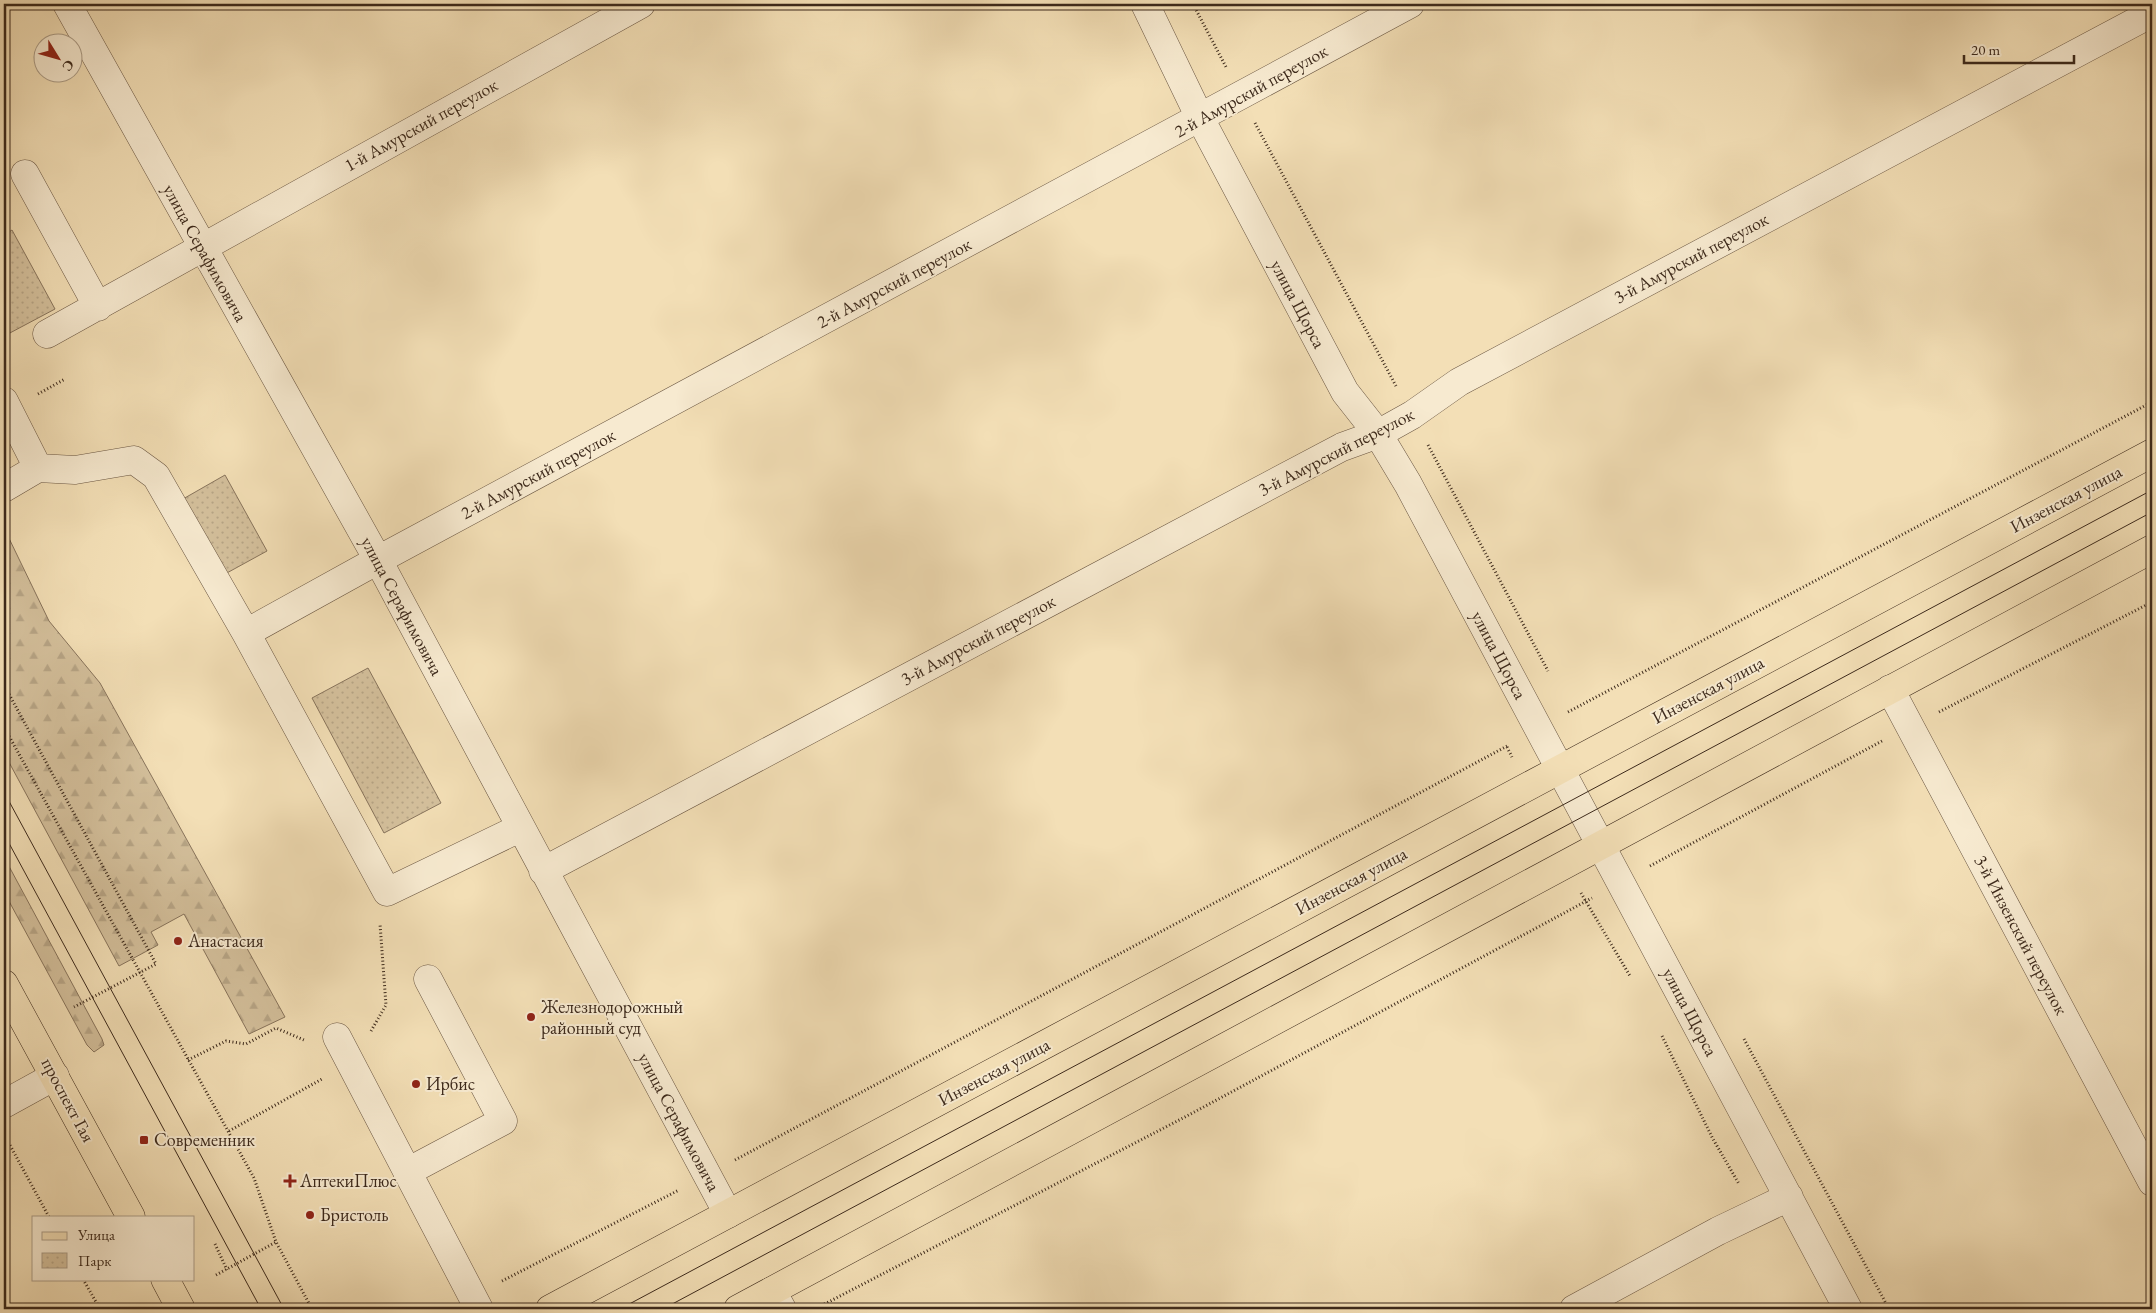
<svg xmlns="http://www.w3.org/2000/svg" width="2156" height="1313" viewBox="0 0 2156 1313" font-family="'EB Garamond',serif">
<style>
.forest{fill:url(#forest-firs);stroke:#88745c}
.park{fill:url(#park-dots);stroke:#88745c}
.lines{fill:none;stroke-linecap:round;stroke-linejoin:round}
.minor-casing{stroke:#6a5642;stroke-width:29}
.major-casing{stroke:#3c291b;stroke-width:29}
.path{stroke:#3c291b;stroke-width:3;stroke-dasharray:1 2.5;stroke-linecap:butt}
.minor{stroke:#f7ead0;stroke-width:28}
.major{stroke:#f3dfb6;stroke-width:28}
.tram{stroke:#3c291b;stroke-width:1}
.poi-dot{fill:#8f2418;stroke:#f7ead0;stroke-width:2}
.labels{text-anchor:middle;stroke-width:4;stroke-linejoin:round;paint-order:stroke}
.street-label{font-size:18px;fill:#3c291b;stroke:#f7ead0}
.poi-label{font-size:18px;fill:#3c291b;stroke:#f7ead0;text-anchor:start}
</style>
<defs>
<pattern id="forest-firs" width="22" height="20" patternUnits="userSpaceOnUse" patternTransform="scale(1.25)"><rect width="22" height="20" fill="#d4c09c"/><path d="M5 1l3.5 6h-7zM16 11l3.5 6h-7z" fill="#b7a586"/></pattern>
<pattern id="park-dots" width="8" height="8" patternUnits="userSpaceOnUse" patternTransform="scale(1.25)"><rect width="8" height="8" fill="#d4c09c"/><path d="M2 2h.1M6 6h.1" fill="none" stroke="#b7a586" stroke-width="1.8" stroke-linecap="round"/></pattern>
</defs>
<rect width="100%" height="100%" fill="#f3dfb6"/>
<filter id="stains"><feTurbulence type="fractalNoise" baseFrequency=".004" numOctaves="4"/><feColorMatrix values="0 0 0 0 .2 0 0 0 0 .09 0 0 0 0 .02 0 0 0 .5 -.17"/></filter>
<radialGradient id="worn" r=".72"><stop offset=".6" stop-color="#630" stop-opacity="0"/><stop offset="1" stop-color="#630" stop-opacity=".3"/></radialGradient>
<path class="forest" d="M4,528L49,621L100,683L285,1017L249,1034L184,914L151,932L158,945L119,966L4,753Z
M4,857L102,1039L104,1045L94,1052L87,1045L4,892Z"/>
<path class="park" d="M12,230L55,309L8,334L4,326V235Z
M225,475L267,551L225,574L183,499Z
M368,668L441,803L384,833L312,698Z"/>
<g class="lines">
<defs>
<path id="minor" d="M67,4L378,560L728,1214
M1145,4L1200,118L1345,392L1378,434L1408,484L1848,1309
M25,174L98,307
M47,334L641,4
M4,401L38,468L4,488
M38,468L75,470L134,460L156,476L246,633L387,892L520,828
M246,633L378,560L1410,4
M1890,689L2152,1182
M543,871L1342,447L1378,434L1412,415L1459,382L2152,13
M337,1037L479,1309
M4,1104L55,1076
M407,1172L503,1121L428,979
M772,1291L782,1309
M1574,1309L1718,1231L1789,1197"/>
<path id="major" d="M4,984L131,1217
M165,1279L181,1309
M550,1309L2152,453
M738,1309L2152,549"/>
</defs>
<use href="#minor" class="minor-casing"/>
<use href="#major" class="major-casing"/>
<path class="path" d="M1193,4L1226,67
M1255,123L1396,386
M38,394L65,379
M1428,445L1548,671
M4,685L156,964L74,1007
M1568,712L2152,402
M1939,712L2152,602
M4,727L254,1178L276,1242L312,1309
M1507,747L1512,757
M1650,866L1882,741
M1581,893L1630,976
M371,1031L386,1005L380,924
M1662,1036L1713,1139L1739,1184
M1744,1039L1889,1309
M188,1060L226,1041L246,1044L276,1028L304,1040
M229,1131L322,1079
M5,1136L49,1217
M735,1160L1509,745
M215,1244L227,1270
M216,1275L276,1242
M83,1279L100,1309
M502,1281L679,1190
M407,1307L408,1309
M815,1309L1185,1117L1592,898"/>
<use href="#minor" class="minor"/>
<use href="#major" class="major"/>
<path class="tram" d="M4,792L284,1309
M4,834L261,1309
M620,1309L2152,490
M663,1309L2152,512"/>
</g>
<g class="poi-dot">
<circle cx="178" cy="941" r="5"/>
<circle cx="531" cy="1017" r="5"/>
<circle cx="416" cy="1084" r="5"/>
<rect x="139" y="1135" width="10" height="10" rx="2.5"/>
<path d="M287.5 1173.5h5v5h5v5h-5v5h-5v-5h-5v-5h5z"/>
<circle cx="310" cy="1215" r="5"/>
</g>
<g class="labels">
<g class="street-label">
<text transform="translate(1251 91) rotate(-29)" y="6">2-й Амурский переулок</text>
<text transform="translate(421 125) rotate(-29)" y="6">1-й Амурский переулок</text>
<text transform="translate(205 253) rotate(61)" y="6">улица Серафимовича</text>
<text transform="translate(1691 258) rotate(-28)" y="6">3-й Амурский переулок</text>
<text transform="translate(894 283) rotate(-28)" y="6">2-й Амурский переулок</text>
<text transform="translate(1298 304) rotate(62)" y="6">улица Щорса</text>
<text transform="translate(1336 452) rotate(-27)" y="6">3-й Амурский переулок</text>
<text transform="translate(538 474) rotate(-28)" y="6">2-й Амурский переулок</text>
<text transform="translate(2066 499) rotate(-28)" y="6">Инзенская улица</text>
<text transform="translate(402 606) rotate(62)" y="6">улица Серафимовича</text>
<text transform="translate(978 640) rotate(-28)" y="6">3-й Амурский переулок</text>
<text transform="translate(1499 655) rotate(62)" y="6">улица Щорса</text>
<text transform="translate(1708 690) rotate(-28)" y="6">Инзенская улица</text>
<text transform="translate(1351 881) rotate(-28)" y="6">Инзенская улица</text>
<text transform="translate(2021 935) rotate(62)" y="6">3-й Инзенский переулок</text>
<text transform="translate(1690 1012) rotate(62)" y="6">улица Щорса</text>
<text transform="translate(994 1072) rotate(-28)" y="6">Инзенская улица</text>
<text transform="translate(68 1100) rotate(62)" y="6">проспект Гая</text>
<text transform="translate(679 1122) rotate(62)" y="6">улица Серафимовича</text>
</g>
<g class="poi-label">
<text x="188" y="947">Анастасия</text>
<text x="541" y="1013">Железнодорожный<tspan x="541" dy="21">районный суд</tspan></text>
<text x="426" y="1090">Ирбис</text>
<text x="154" y="1146">Современник</text>
<text x="300" y="1187">АптекиПлюс</text>
<text x="320" y="1221">Бристоль</text>
</g>
</g>
<rect width="2156" height="1313" fill="none" stroke="#f3dfb6" stroke-width="20"/>
<rect x="5" y="5" width="2146" height="1303" fill="none" stroke="#3c291b" stroke-width="2.5"/>
<rect x="10" y="10" width="2136" height="1293" fill="none" stroke="#3c291b"/>
<rect x="32" y="1216" width="162" height="65" fill="#f7ead0" stroke="#ac9d88"/>
<rect x="42" y="1232" width="25" height="8" fill="#f3dfb6" stroke="#ac9d88"/>
<text x="78" y="1240" font-size="15" fill="#3c291b">Улица</text>
<rect x="42" y="1253" width="25" height="15" fill="url(#park-dots)" stroke="#ac9d88"/>
<text x="78" y="1266" font-size="15" fill="#3c291b">Парк</text>
<g transform="translate(58 58) rotate(127)"><circle r="24" fill="#f7ead0" stroke="#ac9d88"/>
<path d="M0-4L9 19L0 12L-9 19Z" fill="#8f2418"/>
<text y="-8" font-size="14" font-weight="bold" text-anchor="middle" fill="#3c291b">С</text>
</g>
<path d="M1964 55v8h110v-8" fill="none" stroke="#3c291b" stroke-width="2.5"/>
<text x="1971" y="55" font-size="15" fill="#3c291b" stroke="#f7ead0" stroke-width="4" paint-order="stroke">20 m</text>
<rect width="100%" height="100%" filter="url(#stains)"/>
<rect width="100%" height="100%" fill="url(#worn)"/>
</svg>
